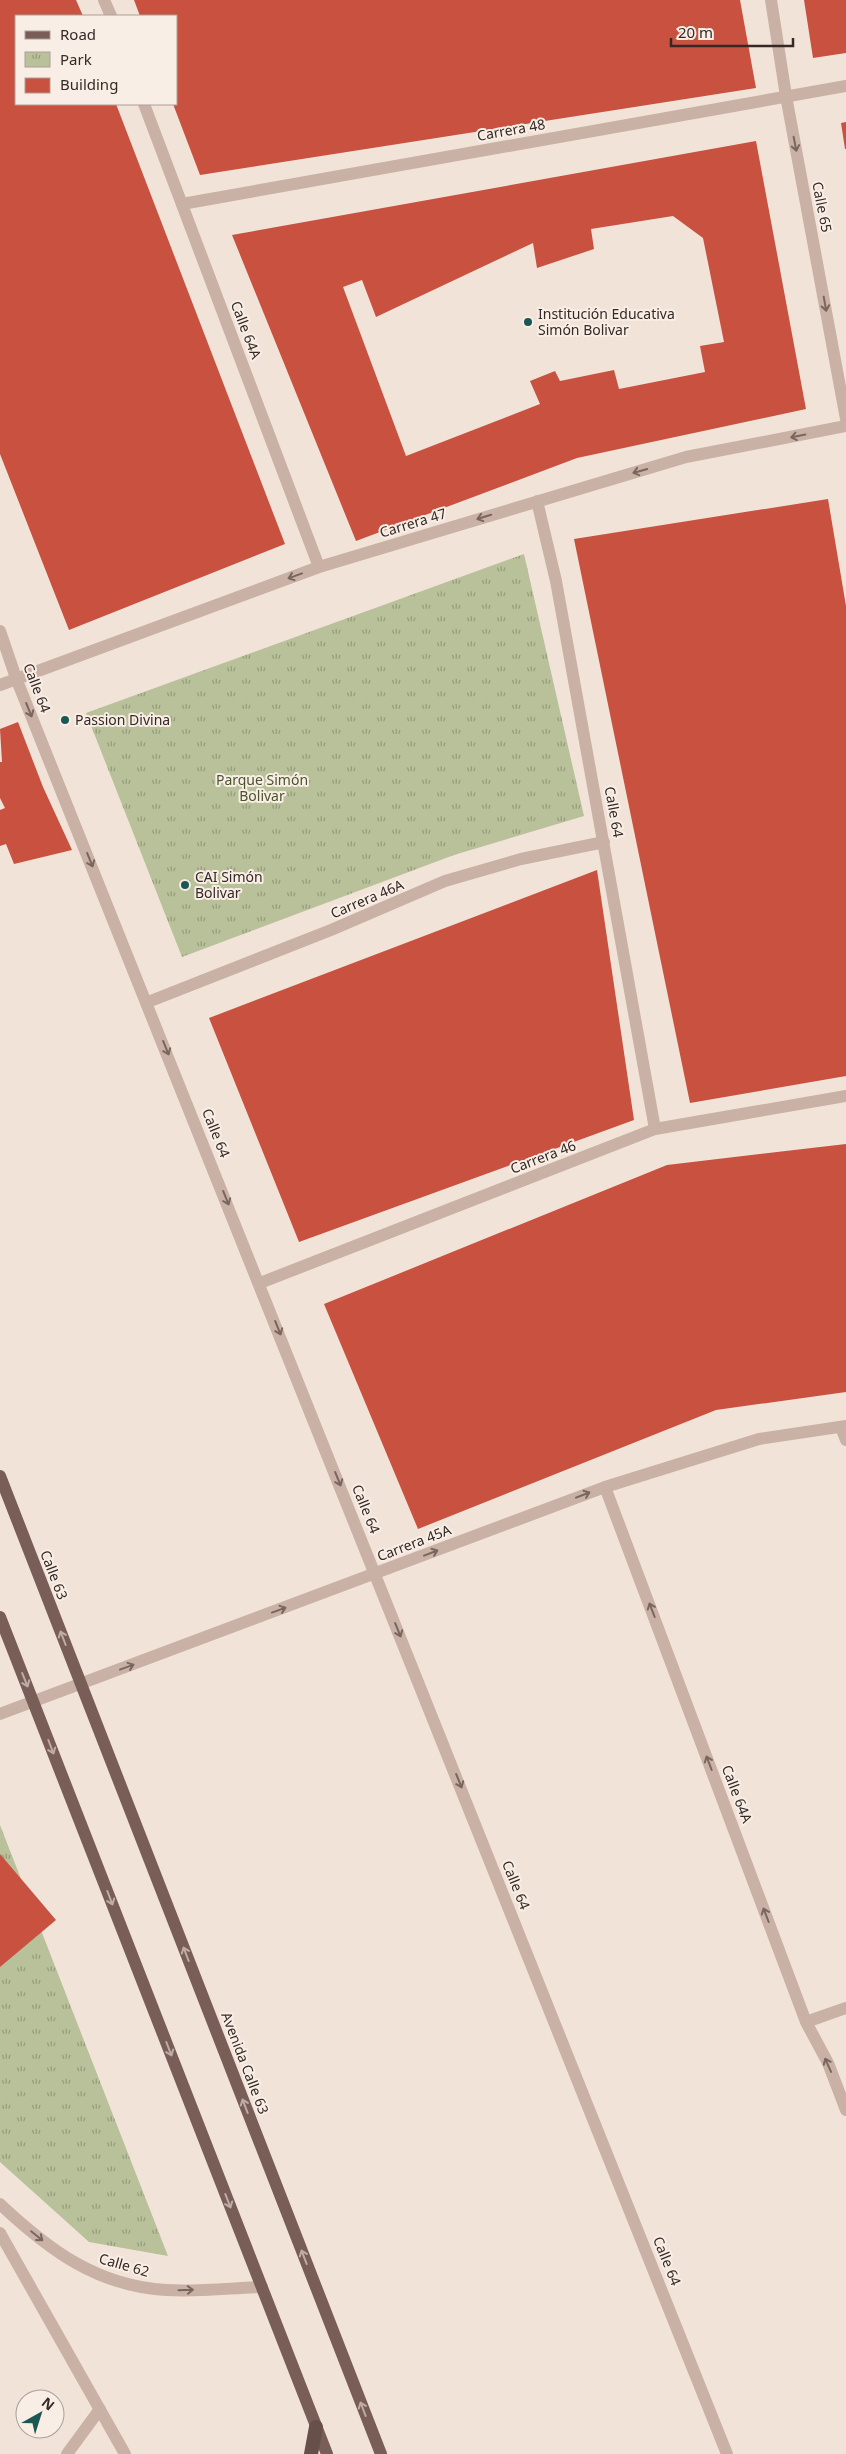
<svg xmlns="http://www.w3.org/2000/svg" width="846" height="2454" viewBox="0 0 846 2454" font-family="'Noto Sans',sans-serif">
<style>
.park{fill:url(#park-tufts)}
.building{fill:#c85140;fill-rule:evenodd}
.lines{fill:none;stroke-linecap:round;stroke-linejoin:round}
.service{stroke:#cab1a5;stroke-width:12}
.minor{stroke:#cab1a5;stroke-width:12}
.tertiary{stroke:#cab1a5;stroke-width:12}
.primary{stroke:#785e57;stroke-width:12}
.trunk{stroke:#68504a;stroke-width:14}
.oneway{stroke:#78665f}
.oneway2{stroke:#bfada5}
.poi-dot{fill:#1b5854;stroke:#f9eee5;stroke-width:2}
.labels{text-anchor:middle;stroke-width:4;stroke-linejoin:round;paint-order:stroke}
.street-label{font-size:14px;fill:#352926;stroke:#f9eee5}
.poi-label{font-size:14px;fill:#352926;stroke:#f9eee5;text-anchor:start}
.park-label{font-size:14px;fill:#4a542a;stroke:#f9eee5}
</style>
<defs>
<pattern id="park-tufts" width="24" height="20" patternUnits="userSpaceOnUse" patternTransform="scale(1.25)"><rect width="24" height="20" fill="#b8c199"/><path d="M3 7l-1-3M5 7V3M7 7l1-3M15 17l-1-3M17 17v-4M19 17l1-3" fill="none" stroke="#969d7d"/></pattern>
</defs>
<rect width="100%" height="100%" fill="#f2e3d9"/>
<path class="park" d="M524,554L584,816L454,855L182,957L86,713Z
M0,1825L168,2256L89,2242L0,2162Z"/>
<path class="building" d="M0,0H76L83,16H16V104H116L285,544L69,630L0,454Z
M134,0H740L756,88L200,175L173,104H176V16H140Z
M804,0H846V53L813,58Z
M846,122V149H845L841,123Z
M756,141L806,409L577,458L356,541L232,235ZM673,216L703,238L724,342L700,346L705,372L619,389L614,370L560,381L555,371L530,381L540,404L406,456L343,287L362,280L376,317L533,243L537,268L594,249L591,229Z
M828,499L846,606V1076L690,1103L574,539Z
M18,722L43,787L72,850L14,864L6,844L0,846V810L5,808L0,798V762H2L0,729Z
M597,870L634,1120L299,1242L209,1018Z
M846,1144V1392L716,1410L418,1529L324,1304L667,1165Z
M0,1854L56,1920L0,1967Z"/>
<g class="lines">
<path class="service" d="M0,2233L125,2454
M67,2454L100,2409"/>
<path class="minor" d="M104,0L111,16
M771,0L786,96L846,419
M144,104L319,567
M182,204L846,86
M537,501L556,581L655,1129
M0,631L16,678L727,2454
M0,685L319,567L686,457L846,426
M148,1002L331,930L445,881L521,859L604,842
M260,1283L655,1129L846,1096
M841,1427L846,1440
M605,1487L806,2022L828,2063L846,2110
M806,2022L846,2008"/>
<path class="tertiary" d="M0,1714L605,1487L759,1439L846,1426
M0,2204C49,2250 97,2286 166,2290C198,2292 231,2288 262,2287"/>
<path class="primary" d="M0,1476L381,2454
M0,1617L327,2454"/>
<path class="trunk" d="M311,2454L316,2427"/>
</g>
<defs><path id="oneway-shaft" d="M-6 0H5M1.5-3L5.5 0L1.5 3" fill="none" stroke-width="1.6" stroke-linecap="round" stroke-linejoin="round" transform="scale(1.25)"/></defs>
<g class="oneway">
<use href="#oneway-shaft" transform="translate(795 144) rotate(79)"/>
<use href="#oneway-shaft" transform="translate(825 304) rotate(80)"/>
<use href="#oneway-shaft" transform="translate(798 436) rotate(169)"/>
<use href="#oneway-shaft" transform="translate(640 471) rotate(164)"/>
<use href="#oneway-shaft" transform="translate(484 517) rotate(163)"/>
<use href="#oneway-shaft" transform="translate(295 576) rotate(160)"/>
<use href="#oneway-shaft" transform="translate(29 710) rotate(68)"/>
<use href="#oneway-shaft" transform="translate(90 860) rotate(68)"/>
<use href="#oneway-shaft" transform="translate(166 1048) rotate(68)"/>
<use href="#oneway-shaft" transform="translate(226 1198) rotate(68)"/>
<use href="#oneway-shaft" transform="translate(278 1328) rotate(68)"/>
<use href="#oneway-shaft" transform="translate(338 1479) rotate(68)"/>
<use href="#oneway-shaft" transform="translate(583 1495) rotate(-21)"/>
<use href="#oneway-shaft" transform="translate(431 1553) rotate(-21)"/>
<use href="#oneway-shaft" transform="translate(279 1610) rotate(-20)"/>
<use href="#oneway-shaft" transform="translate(652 1610) rotate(-111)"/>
<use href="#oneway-shaft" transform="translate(398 1630) rotate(68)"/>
<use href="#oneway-shaft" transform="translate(127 1667) rotate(-20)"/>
<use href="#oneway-shaft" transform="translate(709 1763) rotate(-111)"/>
<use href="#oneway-shaft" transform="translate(459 1781) rotate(68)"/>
<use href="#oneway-shaft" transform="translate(766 1915) rotate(-111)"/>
<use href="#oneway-shaft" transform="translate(828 2065) rotate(-114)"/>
<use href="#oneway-shaft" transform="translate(37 2236) rotate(39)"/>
<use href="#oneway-shaft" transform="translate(186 2290) rotate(-2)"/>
</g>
<g class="oneway2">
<use href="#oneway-shaft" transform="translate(63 1638) rotate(-111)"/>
<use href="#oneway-shaft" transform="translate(25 1680) rotate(68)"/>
<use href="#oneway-shaft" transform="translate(51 1747) rotate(69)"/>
<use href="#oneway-shaft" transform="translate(110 1898) rotate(69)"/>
<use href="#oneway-shaft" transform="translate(186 1954) rotate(-111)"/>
<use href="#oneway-shaft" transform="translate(169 2049) rotate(69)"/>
<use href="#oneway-shaft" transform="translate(245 2106) rotate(-111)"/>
<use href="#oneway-shaft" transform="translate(228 2201) rotate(69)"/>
<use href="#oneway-shaft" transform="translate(304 2257) rotate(-111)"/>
<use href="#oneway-shaft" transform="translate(363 2409) rotate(-111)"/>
</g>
<g class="poi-dot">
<circle cx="528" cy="322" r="5"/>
<circle cx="65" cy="720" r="5"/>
<circle cx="185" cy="885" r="5"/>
</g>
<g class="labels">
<g class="street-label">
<text transform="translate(511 130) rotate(-10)" y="5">Carrera 48</text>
<text transform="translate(822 207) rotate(79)" y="5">Calle 65</text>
<text transform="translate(246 330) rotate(69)" y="5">Calle 64A</text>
<text transform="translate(413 523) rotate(-17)" y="5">Carrera 47</text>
<text transform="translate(37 688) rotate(69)" y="5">Calle 64</text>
<text transform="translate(614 812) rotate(80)" y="5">Calle 64</text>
<text transform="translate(367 899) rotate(-23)" y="5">Carrera 46A</text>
<text transform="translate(216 1133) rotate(68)" y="5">Calle 64</text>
<text transform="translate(543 1157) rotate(-21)" y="5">Carrera 46</text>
<text transform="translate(366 1509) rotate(68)" y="5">Calle 64</text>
<text transform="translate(414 1543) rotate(-21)" y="5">Carrera 45A</text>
<text transform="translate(54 1575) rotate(69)" y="5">Calle 63</text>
<text transform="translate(737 1794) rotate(69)" y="5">Calle 64A</text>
<text transform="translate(516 1885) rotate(68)" y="5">Calle 64</text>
<text transform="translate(245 2063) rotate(69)" y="5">Avenida Calle 63</text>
<text transform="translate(667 2261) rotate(68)" y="5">Calle 64</text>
<text transform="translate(124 2265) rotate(16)" y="5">Calle 62</text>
</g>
<g class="poi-label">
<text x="538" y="319">Institución Educativa<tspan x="538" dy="16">Simón Bolivar</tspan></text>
<text x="75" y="725">Passion Divina</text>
<text x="195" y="882">CAI Simón<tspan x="195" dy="16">Bolivar</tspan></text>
</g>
<g class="park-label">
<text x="262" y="785">Parque Simón<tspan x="262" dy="16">Bolivar</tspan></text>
</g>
</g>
<rect x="15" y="15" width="162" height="90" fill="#f9eee5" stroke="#ab9f99"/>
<rect x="25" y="31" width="25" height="8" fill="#785e57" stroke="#ab9f99"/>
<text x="60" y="40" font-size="15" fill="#352926">Road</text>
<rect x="25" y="52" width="25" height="15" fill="url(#park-tufts)" stroke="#ab9f99"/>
<text x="60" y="65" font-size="15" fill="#352926">Park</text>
<rect x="25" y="78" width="25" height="15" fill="#c85140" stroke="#ab9f99"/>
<text x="60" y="90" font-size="15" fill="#352926">Building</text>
<g transform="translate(40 2414) rotate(39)"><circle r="24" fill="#f9eee5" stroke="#ab9f99"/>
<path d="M0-4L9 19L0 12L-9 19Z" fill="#1b5854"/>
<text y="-8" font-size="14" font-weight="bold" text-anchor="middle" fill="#352926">N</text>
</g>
<path d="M671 38v8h122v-8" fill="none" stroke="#352926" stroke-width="2.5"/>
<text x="678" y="38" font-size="15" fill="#352926" stroke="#f9eee5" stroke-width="4" paint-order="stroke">20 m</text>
</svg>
